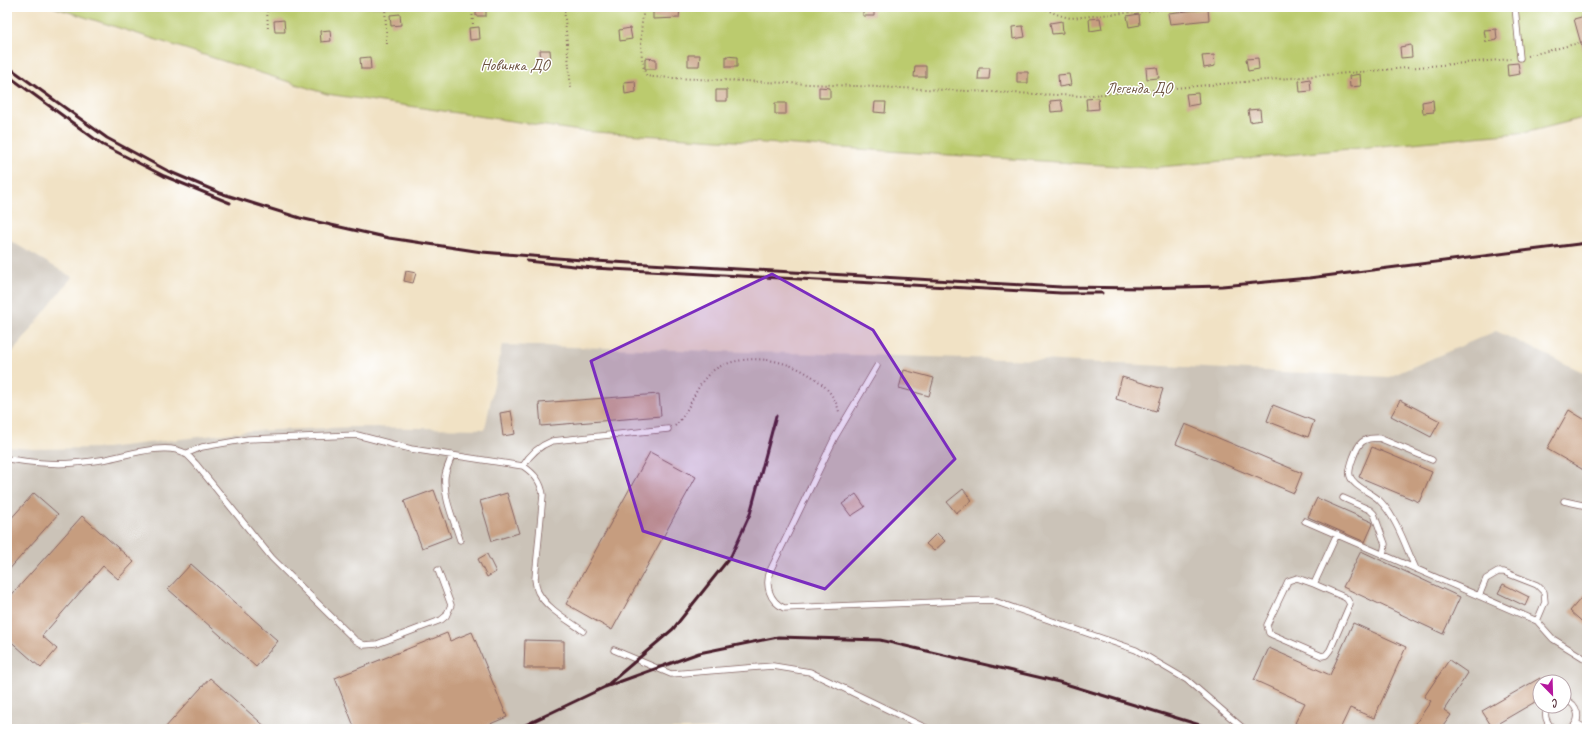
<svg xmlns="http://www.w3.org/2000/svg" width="1594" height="736" viewBox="0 0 1594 736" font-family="Caveat,sans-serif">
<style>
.industrial{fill:#cbc3b8;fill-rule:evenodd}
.green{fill:#bbcb6e;stroke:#82754c}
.building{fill:#c69d7f}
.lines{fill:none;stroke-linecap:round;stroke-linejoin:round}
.lane-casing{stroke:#846361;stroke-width:7}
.path{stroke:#846361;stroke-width:2;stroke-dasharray:1 3;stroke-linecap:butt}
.lane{stroke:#fff;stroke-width:5.5}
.rail{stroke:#4a1f2b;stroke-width:3}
.marked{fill:#7b2cbf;fill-opacity:0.2;stroke:#7b2cbf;stroke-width:3;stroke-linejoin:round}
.labels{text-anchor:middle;stroke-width:3;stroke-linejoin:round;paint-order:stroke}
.park-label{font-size:16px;fill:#6c533f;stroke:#fff}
</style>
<rect width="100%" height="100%" fill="#fff"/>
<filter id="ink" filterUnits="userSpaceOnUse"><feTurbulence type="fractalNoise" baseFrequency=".025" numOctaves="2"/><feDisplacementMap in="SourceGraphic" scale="8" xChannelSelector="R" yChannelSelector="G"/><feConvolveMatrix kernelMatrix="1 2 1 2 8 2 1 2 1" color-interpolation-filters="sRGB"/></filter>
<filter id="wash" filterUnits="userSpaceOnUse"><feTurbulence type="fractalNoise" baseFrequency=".012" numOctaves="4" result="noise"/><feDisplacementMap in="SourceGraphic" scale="16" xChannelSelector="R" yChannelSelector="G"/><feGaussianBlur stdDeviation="0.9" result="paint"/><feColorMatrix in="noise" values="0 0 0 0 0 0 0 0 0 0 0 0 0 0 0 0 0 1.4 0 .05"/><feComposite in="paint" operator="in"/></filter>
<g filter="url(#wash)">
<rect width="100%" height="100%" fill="#f1e2c5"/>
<path class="industrial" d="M7,239L72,277L7,359Z
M1496,331L1587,374V729H7V447L33,449L106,448L248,431L356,427L485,429L502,345L1038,360L1389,377ZM1540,682H1564V706H1540Z"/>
<path class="green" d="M53,7H1587V117L1528,132L1149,168L580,131L327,94Z"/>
<g id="blocks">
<path class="building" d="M476,7H486V16H476Z
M863,7H874V16H863Z
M669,8H680L679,18L653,19V9H669Z
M1208,9L1209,20L1170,24L1168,13Z
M400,14L401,25L391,26L390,15Z
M1139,14L1140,25L1129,27L1127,16Z
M1585,16L1587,26V50L1583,51L1574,19Z
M1100,18L1102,29L1090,31L1089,19Z
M284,20L285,32H275L274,21Z
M1062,21L1063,33L1052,34L1050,23Z
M1023,26L1025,37L1013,39L1012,27Z
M479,27L480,39L470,40L469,28Z
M630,28L632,39L620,41L619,30Z
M1496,29L1497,40L1486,42L1484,30Z
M330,30L331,41L321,42L320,31Z
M1411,45L1412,57L1401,58L1400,47Z
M540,50H550L551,61L541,62Z
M688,55H700L699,66H688Z
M1214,55L1215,66L1204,68L1202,56Z
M726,56L737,57V67H726Z
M370,57L371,69H361L360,58Z
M645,58L656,59V69H645Z
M1258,58L1259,69L1248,71L1246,59Z
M1518,63L1520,74L1508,76L1507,64Z
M915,66H926V77H914Z
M1157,67L1159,78L1147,79L1146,68Z
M979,68H990L989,79H978Z
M1017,72H1028V83H1017Z
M1069,74L1071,85L1059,87L1058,75Z
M1360,74L1361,86L1350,87L1349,76Z
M1310,79L1311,91L1300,92L1299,81Z
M635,81L636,92L625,94L624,82Z
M819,87L830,88V98H819Z
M716,90H727V101H716Z
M1198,93L1199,104L1188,106L1186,94Z
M1098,98L1099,109L1087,110L1086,99Z
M1061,100L1063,111L1051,112L1050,101Z
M1433,100L1434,112L1423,113L1422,102Z
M875,102H886L885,113L874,112Z
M775,103H786V114H775Z
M1260,109L1261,120L1250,122L1248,110Z
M406,271L416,273L413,283L404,281Z
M904,370L934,378L929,396L899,388Z
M1122,377L1163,389L1156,411L1116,399Z
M659,394L661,416L541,426L539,403Z
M1400,400L1440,421L1431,437L1391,416Z
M1273,405L1314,421L1308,437L1267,421Z
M1569,410L1587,421V472L1547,449Z
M511,411L515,434L503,436L500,413Z
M1185,424L1302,473L1294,493L1176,444Z
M1372,447L1432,472L1419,502L1359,477Z
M650,452L696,477L612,630L566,604Z
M963,489L972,500L956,513L947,502Z
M434,490L451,537L422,548L404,501Z
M34,493L58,514L7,572V523Z
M507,493L519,533L492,541L480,501Z
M856,494L865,507L851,516L842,504Z
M1317,498L1372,522L1373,524L1365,542L1308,517Z
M82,516L134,562L118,579L103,566L42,636L57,649L41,668L7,638V600Z
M937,533L945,541L934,551L926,544Z
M1361,551L1460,597L1443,634L1343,587Z
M487,554L496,572L487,577L478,559Z
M191,564L278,641L256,667L168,589Z
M1503,584L1529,597L1525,606L1498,593Z
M1587,591V626L1570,611Z
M1353,623L1406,647L1374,718L1350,708L1340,729H1309L1295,723L1305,703L1254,680L1269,648L1330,675Z
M472,632L507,717L478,729H355L335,678L447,633L450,641Z
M525,640L564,641V668H524Z
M1449,660L1468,673L1444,710L1451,715L1441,729H1412L1431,701L1424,697Z
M210,678L268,729H164Z
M1540,678V699L1492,727L1482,711Z"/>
</g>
</g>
<g filter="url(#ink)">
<use href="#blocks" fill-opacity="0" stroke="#846361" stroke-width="1"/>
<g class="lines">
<defs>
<path id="lane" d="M1515,7L1520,58
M877,366L835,437L770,571C765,585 769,601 784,608L991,600L1136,650L1187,680L1244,729
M185,454L202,447L248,439L357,435L411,449L523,466C535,474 541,482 543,495L535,579C536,584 536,588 538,592C547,609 568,620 583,631
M452,455C450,462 446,469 445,476C443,498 454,520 460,540
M7,459C29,462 52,465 74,463C85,462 96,461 107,459C127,455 166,442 185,453C189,456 193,461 196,464L272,558L355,640L364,645L377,644L441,620L446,616L451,605L438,570
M523,466C530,454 539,446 552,441L668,429
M1343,498L1370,510L1374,514L1385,544L1383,555
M1564,501L1587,506
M1305,521L1537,621L1553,639L1587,660
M1416,569C1405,546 1397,517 1378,499C1370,492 1353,486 1350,476C1348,469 1356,447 1362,442C1367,438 1373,438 1379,438L1432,460
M1314,584L1297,578L1288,581L1267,625L1269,633L1273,635L1322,656L1326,655L1330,650L1350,604L1347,599L1344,597L1314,584L1337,534
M1479,596L1486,579L1498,572H1504L1537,585L1544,592L1545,602L1537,621
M614,650L671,674L773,666L810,672L928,729
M1564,699C1578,704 1583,720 1570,729
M1548,706C1543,715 1546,722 1553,729
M1576,723L1587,729"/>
</defs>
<use href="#lane" class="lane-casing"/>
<path class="path" d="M267,7L268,31
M385,7L387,45
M472,7L473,25
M564,7L571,90
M645,7C640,20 639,65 647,76L652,77L1081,96L1511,59
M1043,7C1052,13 1060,16 1071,18L1188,7
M1527,56L1587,41
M675,426C692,410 696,378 719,367C752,351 798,361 824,386C831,393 837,402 839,412"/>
<use href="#lane" class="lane"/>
<path class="rail" d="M7,66L107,138L168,171L220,193L300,218L389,238L482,252L595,261L1061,287L1143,288L1222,286L1309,278L1587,243
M7,75L103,145L164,176L230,203
M527,261L593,268L1061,293H1102
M605,687L699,653L778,637L880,640L1059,682L1213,729
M517,729L605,687L673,629L731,556L750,514L776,416"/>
</g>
</g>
<path class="marked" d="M772,274L873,330L955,459L825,589L643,531L591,361Z"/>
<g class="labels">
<g class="park-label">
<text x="515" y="70">Новинка ДО</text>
<text x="1139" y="93">Легенда ДО</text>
</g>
</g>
<rect width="1594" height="736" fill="none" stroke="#fff" stroke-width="24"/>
<g transform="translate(1552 694) rotate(157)"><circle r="19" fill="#ffffff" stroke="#b7a5aa"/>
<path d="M0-3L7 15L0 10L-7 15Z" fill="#b5179e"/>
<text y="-6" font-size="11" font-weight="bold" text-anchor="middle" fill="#4a1f2b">С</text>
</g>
</svg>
